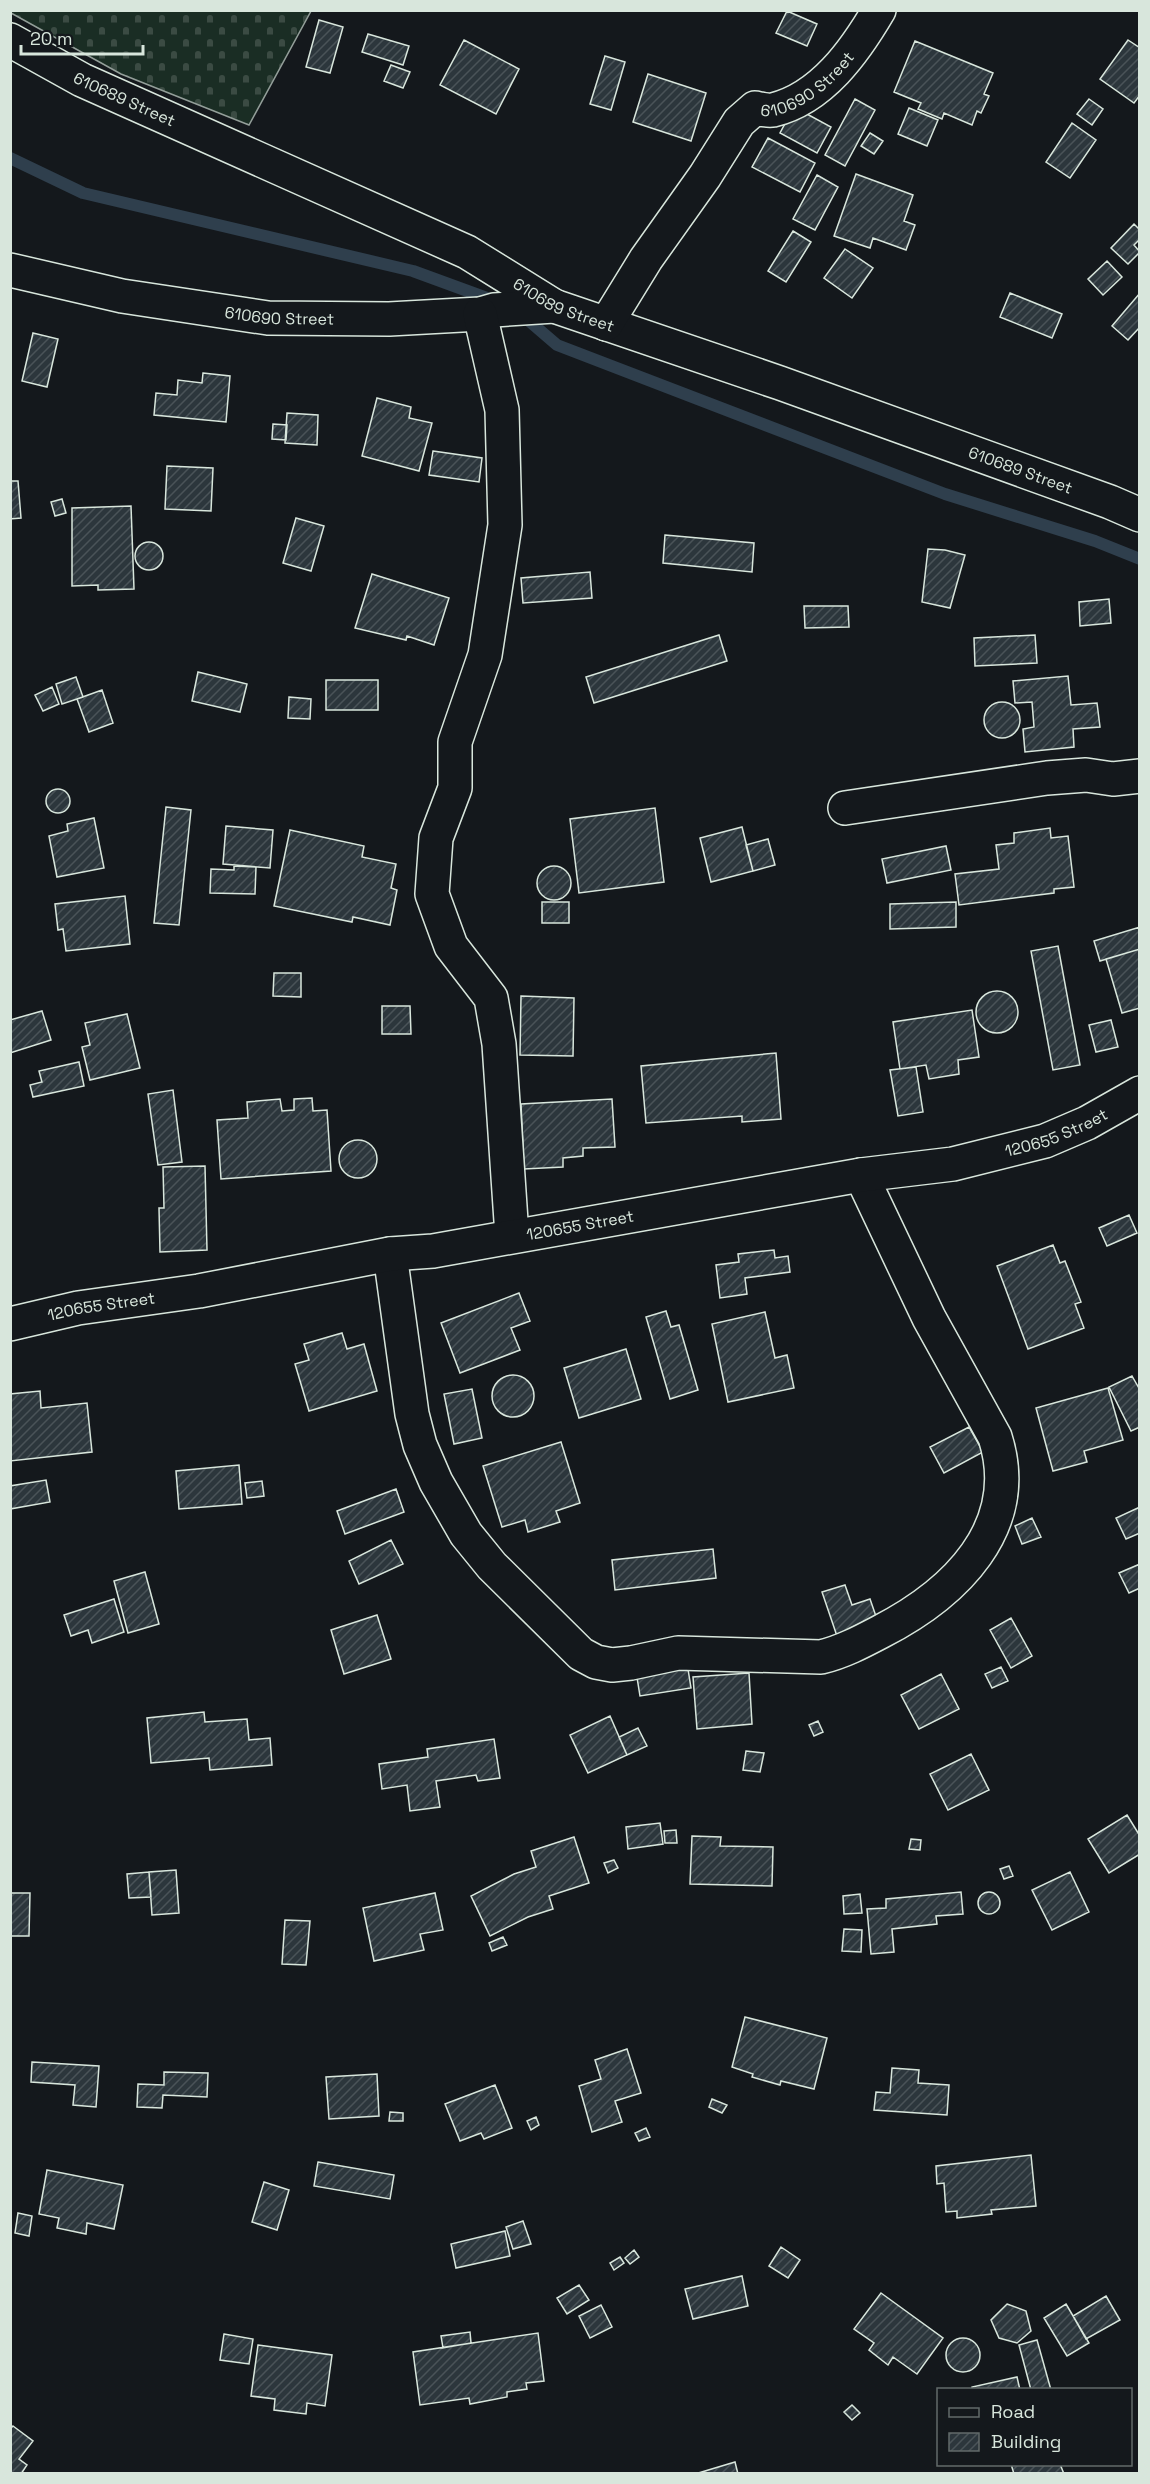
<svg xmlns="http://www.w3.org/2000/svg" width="1150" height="2484" viewBox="0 0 1150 2484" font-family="'Space Grotesk',sans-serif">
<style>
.cemetery{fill:url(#cemetery-stones);stroke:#939e99;stroke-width:1.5}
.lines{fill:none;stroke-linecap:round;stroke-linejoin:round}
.stream{stroke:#2f3f4d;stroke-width:12}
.building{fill:url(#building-hatch);stroke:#d8e6dc;stroke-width:1.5}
.minor-casing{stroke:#d8e6dc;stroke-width:36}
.minor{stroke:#14181c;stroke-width:33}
.labels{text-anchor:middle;stroke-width:4.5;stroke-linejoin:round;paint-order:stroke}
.street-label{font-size:16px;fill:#d8e6dc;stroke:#14181c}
</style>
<defs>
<pattern id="cemetery-stones" width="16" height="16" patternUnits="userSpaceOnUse" patternTransform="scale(1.5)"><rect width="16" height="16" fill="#1a2d24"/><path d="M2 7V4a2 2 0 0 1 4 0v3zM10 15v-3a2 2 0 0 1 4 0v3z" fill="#3b4b43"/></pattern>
<pattern id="building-hatch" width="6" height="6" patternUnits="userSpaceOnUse" patternTransform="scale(1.5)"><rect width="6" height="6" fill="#2c363c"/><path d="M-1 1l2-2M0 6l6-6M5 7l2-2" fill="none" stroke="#4a5358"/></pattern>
</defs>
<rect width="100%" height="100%" fill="#14181c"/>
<path class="cemetery" d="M11,10H311V11L249,125L121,74L11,13Z"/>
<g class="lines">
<path class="stream" d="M10,158L83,193L413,271L495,301
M521,314L557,345L945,494L1095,541L1140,559"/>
</g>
<path class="building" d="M787,11L817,24L807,46L776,33Z
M319,20L343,27L330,73L306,67Z
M368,34L409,46L403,65L362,52Z
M464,40L519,69L496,114L440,85Z
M1128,40L1140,48V95L1134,103L1100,79Z
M915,41L993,73L984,94L989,96L981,113L977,111L972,125L944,113L942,119L918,109L921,103L894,92Z
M605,56L625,62L611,110L590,104Z
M391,65L410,72L403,88L384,81Z
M648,74L706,93L691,141L633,122Z
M855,99L875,110L845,166L825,155Z
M1089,99L1103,109L1092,125L1077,114Z
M794,107L831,127L817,153L780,133Z
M909,108L938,120L927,146L898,134Z
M1072,123L1096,140L1070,178L1046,162Z
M870,133L883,141L874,154L861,146Z
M768,138L815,163L800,192L752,167Z
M856,174L913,195L904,221L915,225L906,250L873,238L870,248L834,236Z
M817,175L838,187L815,230L793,219Z
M1134,224L1140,230V239L1134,245L1140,252L1128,264L1111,248Z
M793,231L811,242L786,282L768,271Z
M845,249L873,268L852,298L824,278Z
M1107,261L1122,277L1103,295L1088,279Z
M1010,293L1062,314L1052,338L1000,317Z
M1140,293V327L1128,340L1112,326Z
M33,333L58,339L47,387L22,381Z
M203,373L230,376L226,422L154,415L156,393L177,395L178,380L202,383Z
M377,398L411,407L409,418L432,423L419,471L362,456Z
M287,413L318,415L317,445L285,443Z
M273,424L287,425L286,440L272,439Z
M433,451L482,458L479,482L429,475Z
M167,466L213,468L211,511L165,509Z
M10,481H18L21,518L10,519Z
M62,499L66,513L55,516L51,502Z
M131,506L134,589L98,590V585L72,586V508Z
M296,518L324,526L311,571L283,563Z
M665,535L754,543L752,572L663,563Z
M135 556a14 14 0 1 1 28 0a14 14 0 1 1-28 0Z
M928,549L945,550L965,555L950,608L922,602Z
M590,572L592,598L523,603L521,578Z
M372,574L449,598L434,645L407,636L406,640L355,628Z
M1109,599L1111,623L1080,626L1079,602Z
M804,606H848L849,627L805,628Z
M719,635L727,661L594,703L586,677Z
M1035,635L1037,663L975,666L974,638Z
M198,672L247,684L240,712L192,701Z
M1068,676L1071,705L1097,703L1100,727L1073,729L1074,747L1025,752L1023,729L1034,727L1032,702L1015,703L1013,681Z
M76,677L83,697L62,704L56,684Z
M326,680H378V710H326Z
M52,687L59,704L43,711L35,695Z
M102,690L113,723L89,732L77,699Z
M289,697L311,699L310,719L288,718Z
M984 720a18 18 0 1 1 36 0a18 18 0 1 1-36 0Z
M46 801a12 12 0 1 1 24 0a12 12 0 1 1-24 0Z
M166,807L191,810L179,925L154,923Z
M655,808L664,882L579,893L570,819Z
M94,818L104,868L57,877L49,836L68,831L67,824Z
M226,826L273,830L270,868L223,864Z
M742,827L753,871L711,882L700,838Z
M1050,828L1051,838L1068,836L1074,887L1054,889V893L959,905L955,874L999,869L996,845L1014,843V833Z
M290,830L364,846L362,857L396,864L391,888L397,890L390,925L353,917L352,922L274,906Z
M768,839L775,865L753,871L746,845Z
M946,846L951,870L887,883L882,859Z
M537 883a17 17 0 1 1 34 0a17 17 0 1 1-34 0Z
M234,866L256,867L255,894L210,893L211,869L234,870Z
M125,896L130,944L66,951L63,929L58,930L55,904Z
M542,902H569V923H542Z
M956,902V927L890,929V904Z
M1140,927V949L1100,961L1094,941Z
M1058,946L1080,1065L1053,1070L1031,951Z
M1140,949V1008L1122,1013L1106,959Z
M274,973H301V997L273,996Z
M976 1012a21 21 0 1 1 42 0a21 21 0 1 1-42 0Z
M521,996L574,998L573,1056L520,1055Z
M382,1006H410L411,1034H382Z
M972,1010L979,1057L958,1060L959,1074L929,1079L926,1065L900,1069L893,1022Z
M42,1011L51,1040L10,1053V1020Z
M127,1014L140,1068L90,1080L82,1047L90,1045L85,1023Z
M1111,1020L1118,1047L1096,1052L1089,1025Z
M776,1053L781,1119L742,1122V1116L646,1123L641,1066Z
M79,1062L84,1086L33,1097L30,1085L42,1082L39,1071Z
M916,1067L923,1112L898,1116L890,1070Z
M173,1090L182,1162L158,1165L148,1094Z
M312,1098L313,1111L327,1110L331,1171L221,1179L217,1120L248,1118L247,1102L280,1099L282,1111L294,1110V1099Z
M612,1099L615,1147L583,1148V1156L563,1158V1167L524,1169L521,1104Z
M339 1159a19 19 0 1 1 38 0a19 19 0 1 1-38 0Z
M205,1166L207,1250L160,1252L159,1208H164L163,1167Z
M1129,1215L1137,1233L1107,1246L1099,1228Z
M1053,1245L1060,1263L1065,1261L1081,1302L1075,1304L1084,1328L1028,1349L997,1266Z
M774,1250L775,1258L788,1256L790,1272L745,1278L747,1294L720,1298L716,1265L739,1262L738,1254Z
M519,1293L530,1321L511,1328L520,1350L460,1373L441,1323Z
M666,1311L671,1327L679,1325L698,1390L670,1399L646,1317Z
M765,1312L775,1358L787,1355L794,1388L728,1402L712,1324Z
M342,1333L347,1349L364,1344L377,1391L309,1411L295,1364L309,1360L304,1344Z
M626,1349L641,1399L579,1418L564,1368Z
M492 1396a21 21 0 1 1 42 0a21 21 0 1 1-42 0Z
M1132,1376L1140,1390V1427L1131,1431L1109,1387Z
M1108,1388L1123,1440L1084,1451L1087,1462L1053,1471L1036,1408Z
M472,1389L482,1438L454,1444L444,1394Z
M40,1391L41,1408L87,1403L92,1452L10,1461V1394Z
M969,1427L983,1452L944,1473L930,1447Z
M561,1442L580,1503L556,1511L560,1522L528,1532L525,1520L502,1527L483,1466Z
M239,1465L242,1504L179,1509L176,1471Z
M46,1480L50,1502L10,1509V1486Z
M262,1481L264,1496L247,1498L245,1483Z
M396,1489L404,1512L345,1534L337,1511Z
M1140,1507V1533L1126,1539L1116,1518Z
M1032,1518L1041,1537L1022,1544L1015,1526Z
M391,1540L403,1564L359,1584L349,1561Z
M713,1549L716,1578L615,1590L612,1560Z
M1140,1564V1588L1129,1593L1119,1573Z
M145,1572L159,1624L128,1633L114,1581Z
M845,1585L852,1605L870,1599L879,1625L838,1639L822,1592Z
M114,1599L124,1632L92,1643L88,1630L71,1636L64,1615Z
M377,1615L391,1659L344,1674L331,1630Z
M1011,1618L1032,1656L1011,1668L990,1630Z
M687,1663L691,1688L640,1696L636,1671Z
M1001,1667L1008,1681L992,1688L985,1674Z
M749,1673L752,1724L697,1729L693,1677Z
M941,1674L959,1709L919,1729L901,1695Z
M204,1712L205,1722L247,1719L249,1740L270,1738L272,1765L210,1770L209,1758L151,1763L147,1718Z
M610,1716L627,1755L588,1773L570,1735Z
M818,1721L823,1732L814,1736L809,1725Z
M638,1728L647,1746L627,1755L619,1737Z
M494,1739L500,1778L478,1781L476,1775L436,1781L440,1807L410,1811L407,1785L382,1789L379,1764L428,1757L427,1749Z
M746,1751L764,1753L760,1772L743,1770Z
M971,1754L989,1790L948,1810L930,1774Z
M1127,1815L1140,1836V1854L1109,1873L1088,1839Z
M660,1823L663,1844L628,1849L626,1827Z
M676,1830L677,1843H665L664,1831Z
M692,1836L721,1837L720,1846L773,1847L772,1886L690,1884Z
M574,1837L589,1883L549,1896L553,1909L528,1917L490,1936L471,1896L514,1874L536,1867L531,1851Z
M911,1839L921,1840L920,1850L909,1849Z
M614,1860L618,1868L608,1873L604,1863Z
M1009,1866L1013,1876L1004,1879L1000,1869Z
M176,1870L179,1913L152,1915L149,1872Z
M149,1872L151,1897L129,1898L127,1874Z
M1070,1872L1089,1912L1052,1930L1032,1890Z
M978 1903a11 11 0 1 1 22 0a11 11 0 1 1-22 0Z
M961,1892L963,1914L936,1916L937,1924L892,1929L894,1952L871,1954L867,1909L886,1908V1899Z
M10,1893H30L29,1936H10Z
M435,1893L443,1930L420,1934L424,1950L374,1961L363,1908Z
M860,1894L862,1913L844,1914L843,1896Z
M285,1920L310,1921L306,1965L282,1964Z
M844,1929L862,1930L861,1952L842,1951Z
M503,1937L507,1945L492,1951L489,1943Z
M745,2017L827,2038L814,2089L781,2081L780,2085L752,2077L753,2074L732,2067Z
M627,2049L641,2093L615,2101L622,2122L592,2132L579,2086L601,2079L595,2060Z
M32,2062L99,2066L96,2107L73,2105L75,2085L31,2082Z
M892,2068L919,2070L918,2083L949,2085L947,2115L874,2110L876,2092L890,2093Z
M164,2072L208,2073L207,2097L163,2095L162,2108L137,2107L138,2084L164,2085Z
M377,2074L379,2116L329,2119L326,2077Z
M495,2085L512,2128L484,2139L481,2133L460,2141L445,2104Z
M712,2099L727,2105L722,2113L709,2107Z
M390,2112L403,2113V2121H389Z
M536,2117L539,2125L531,2130L527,2121Z
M646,2128L650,2137L639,2141L635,2133Z
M1031,2155L1036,2206L991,2210L992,2214L957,2218V2211L946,2212L944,2183L937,2184L936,2166Z
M318,2162L394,2175L390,2199L314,2186Z
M47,2170L123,2185L114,2229L87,2223L86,2234L57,2228L59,2218L39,2214Z
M264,2182L289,2190L277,2230L252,2222Z
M18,2213L32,2216L29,2236L15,2233Z
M523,2221L531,2244L513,2249L506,2227Z
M505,2231L510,2256L456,2268L451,2244Z
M781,2247L800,2260L788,2278L769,2266Z
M634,2250L639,2257L630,2264L625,2258Z
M620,2257L624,2263L614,2270L610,2263Z
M742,2276L748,2306L693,2319L685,2289Z
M579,2285L589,2300L567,2314L557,2298Z
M881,2293L943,2338L917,2374L893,2357L888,2365L869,2350L874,2343L854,2329Z
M1106,2296L1120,2320L1086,2339L1073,2316Z
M1007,2304L1026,2311L1031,2331L1017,2343L999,2338L991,2320Z
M1066,2304L1089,2343L1067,2356L1044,2318Z
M601,2305L612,2327L590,2338L579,2316Z
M470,2332L471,2343L443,2348L441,2336Z
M538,2333L544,2381L526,2383L527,2389L507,2392V2397L470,2404L469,2398L420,2405L413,2352Z
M224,2334L253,2339L249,2364L220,2360Z
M946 2355a17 17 0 1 1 34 0a17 17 0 1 1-34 0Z
M1037,2340L1051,2390H1031L1019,2345Z
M258,2345L332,2355L325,2406L307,2403L306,2414L274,2410L275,2399L251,2396Z
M1017,2377L1020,2390H972V2387Z
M852,2405L860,2413L852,2420L844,2412Z
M13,2426L33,2441L19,2459L27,2465L21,2474H10V2429Z
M735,2462L738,2474H695Z
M1011,2464H1060L1064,2474H1014Z"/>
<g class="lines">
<defs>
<g id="minor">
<path id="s1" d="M10,40L82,80L467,252L554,306L780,383L1110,502L1140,515"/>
<path id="s2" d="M10,270L122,296L268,318L389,319L480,314L494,310L554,306"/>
<path d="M480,314L502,410L505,525L485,655L455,742V788L436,838L432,894L451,946L491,998L499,1044L512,1236"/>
<path id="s3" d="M606,324L646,259L705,176L739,122L755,108C760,109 767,111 773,110C822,98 855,51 879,10"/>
<path d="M845,808L1047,778L1086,775L1113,779L1140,776"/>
<path d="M390,1254L412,1414L420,1445L436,1482L466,1534L492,1566L581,1654L596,1662L612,1665L631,1663L678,1653L821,1657C842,1652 861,1642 880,1632C954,1594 1024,1528 995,1437L929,1318L861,1175"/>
<path id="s4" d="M10,1324L78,1308L199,1291L390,1254L433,1251L861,1175L953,1164L1045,1141L1087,1123L1140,1093"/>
</g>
</defs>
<use href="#minor" class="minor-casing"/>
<use href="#minor" class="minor"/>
</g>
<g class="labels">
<g class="street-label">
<text dy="6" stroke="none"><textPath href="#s3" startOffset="324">610690 Street</textPath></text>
<text dy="6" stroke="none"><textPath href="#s1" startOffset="129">610689 Street</textPath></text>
<text dy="6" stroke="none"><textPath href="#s1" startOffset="615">610689 Street</textPath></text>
<text dy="6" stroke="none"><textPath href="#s2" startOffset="274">610690 Street</textPath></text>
<text dy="6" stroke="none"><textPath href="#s1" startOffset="1101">610689 Street</textPath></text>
<text dy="6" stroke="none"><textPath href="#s4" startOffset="1065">120655 Street</textPath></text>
<text dy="6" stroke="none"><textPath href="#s4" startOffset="579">120655 Street</textPath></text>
<text dy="6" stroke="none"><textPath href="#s4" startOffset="93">120655 Street</textPath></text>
</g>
</g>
<rect width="1150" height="2484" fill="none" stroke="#d8e6dc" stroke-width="24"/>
<rect x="937" y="2388" width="195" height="78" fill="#14181c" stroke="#626a69" stroke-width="1.5"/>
<rect x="949" y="2408" width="30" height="9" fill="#14181c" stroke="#626a69" stroke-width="1.5"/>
<text x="991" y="2418" font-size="18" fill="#d8e6dc">Road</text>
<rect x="949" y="2433" width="30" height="18" fill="url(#building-hatch)" stroke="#626a69" stroke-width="1.5"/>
<text x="991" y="2448" font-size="18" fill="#d8e6dc">Building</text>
<path d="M21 45v9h122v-9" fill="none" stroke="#d8e6dc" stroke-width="3"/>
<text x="30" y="45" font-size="18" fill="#d8e6dc" stroke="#14181c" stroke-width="4.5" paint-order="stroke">20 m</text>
</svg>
